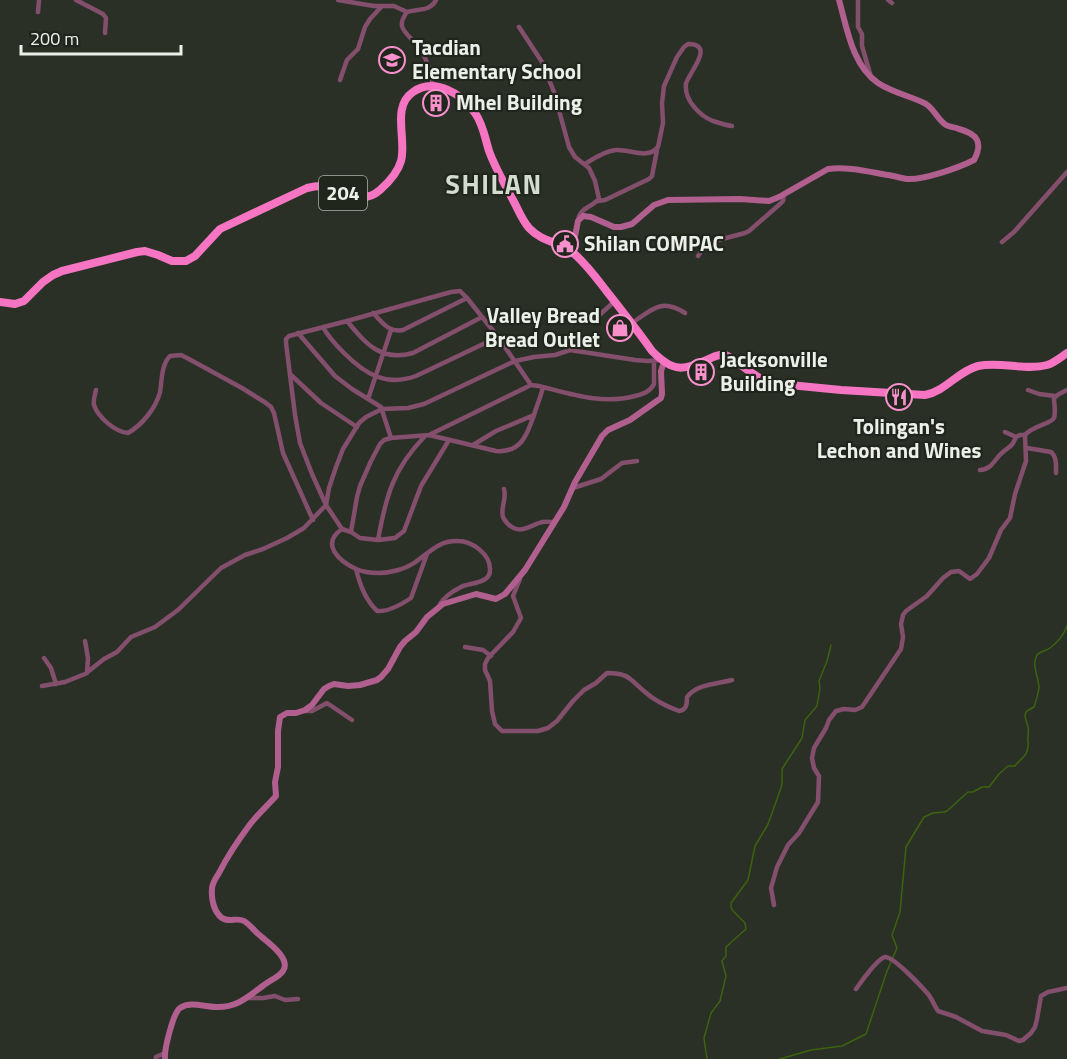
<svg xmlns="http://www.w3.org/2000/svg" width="1067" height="1059" viewBox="0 0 1067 1059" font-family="'Titillium Web',sans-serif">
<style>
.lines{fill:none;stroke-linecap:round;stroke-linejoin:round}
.stream{stroke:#3c630e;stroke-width:1.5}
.street{stroke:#834f6c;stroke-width:4.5}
.secondary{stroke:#b15f8f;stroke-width:6}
.highway{stroke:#f675c2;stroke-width:8}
.labels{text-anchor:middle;stroke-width:4.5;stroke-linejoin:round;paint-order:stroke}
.shield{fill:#21261d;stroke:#b0b3ac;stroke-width:1.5}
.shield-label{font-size:20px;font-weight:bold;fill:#edf0ea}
.poi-label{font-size:21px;font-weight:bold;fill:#edf0ea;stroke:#21261d;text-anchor:start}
.district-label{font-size:27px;font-weight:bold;letter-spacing:1.5px;fill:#d4dbcf;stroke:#21261d}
</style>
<rect width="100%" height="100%" fill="#2b3027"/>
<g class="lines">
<path class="stream" d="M707,1059L704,1038L711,1013L720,1001L726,976L722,961L726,956V947L746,929L745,923L733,911L731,907V903L748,880L755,846L768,824L781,788L782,783V769L802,738L805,720L817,706L820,688L819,681L827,661L831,645
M780,1059L811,1050L842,1046L866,1034L887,971L897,948L892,935L900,912L906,847L924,817L933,813L944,812L947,811L968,792H973L982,787H989L999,774L1008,766H1015C1020,759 1028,756 1028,746C1029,743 1027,740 1028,737C1028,732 1029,731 1028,727C1025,716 1021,713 1034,707C1036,701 1038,694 1039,688C1039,678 1031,664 1037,655C1040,651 1046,651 1050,648C1057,643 1064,634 1067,626"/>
<path class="street" d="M76,0L103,14L106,18L105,33
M338,0L374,6H394L407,12
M858,0V27L862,34V46L871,77
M888,0L892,3
M38,12L39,0
M519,27L542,62L554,92L569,147L575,157L589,168L595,181L599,199C592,207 579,208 578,221
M340,80L347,60L358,49L365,27L370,19L382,6
M433,86C431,73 428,60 420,49C416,42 403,33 402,26C401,21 404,16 407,12C418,9 431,11 436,0
M585,164C594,158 605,151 616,150C631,149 647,160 658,147L663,123L662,103L664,86L677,57L684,47L688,44C717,44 687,75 686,84C684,100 700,116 713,121C719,123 725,125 732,126
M598,201L605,200L649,179L652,176L657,150
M1002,242L1014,232L1067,172
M698,256L707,243L745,233L749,231L780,204L783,201L784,194
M373,313C382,322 389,333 403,330L467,298
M347,321C366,344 381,362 413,353L482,317
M572,323L577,319L596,318L615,301
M632,323C653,309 661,298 685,313
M323,327C328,337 336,345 344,353C365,374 386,387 416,376L498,337
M298,333L335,376L352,389L381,407L391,438
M290,374L321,403L357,427
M96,390C95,395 93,399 94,405C98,417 115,432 128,433C142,425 156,408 160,392C162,381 161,365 170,356L181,355L187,358L242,388L266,403L271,407L274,413L283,453L313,520
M1028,390L1039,394L1055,396
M368,399L391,330
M1005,432L1016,437L1020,435H1025
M429,435L496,451C521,453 527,435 534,415C537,405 541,396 543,387
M449,440L421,486L404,531L395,538L378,540L360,538L351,532L357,497L360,486L371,461L380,444L384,440L391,438L429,435L531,385L539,386C571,394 602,405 635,396C643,394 650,392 654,384V361
M473,445L496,431L534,415
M1027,448L1051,452C1057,457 1056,466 1056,473
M980,470C993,469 994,459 1003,452C1010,446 1012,447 1016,437
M573,488L601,479L622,463L637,461
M504,489C507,499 500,509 503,517C504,520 507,523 509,525C520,534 528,527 539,523C544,521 549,522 554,522
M342,529L326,505L312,474L300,443L295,415L286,343V339L289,336L347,321L451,292L460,291L467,298L498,337L531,385
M351,532L342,529C320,544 339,561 356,569C363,572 371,573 379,573C390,573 405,569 414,563C429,553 439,540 458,541C472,541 490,554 490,569C491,584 471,582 461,587C453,591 445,596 440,604
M378,540C386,496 393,469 425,436
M356,569C360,585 365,599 377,611C387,612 402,604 411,598L427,554
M520,579L513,596L521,618L513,632L488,658L485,664V670L490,681L492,711L495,724L502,731H538L548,728L557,721L573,701L584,690L596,683L607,673C630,673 630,680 645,692C654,700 668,707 679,711C687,710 687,703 687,697C697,684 717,684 732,680
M85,641L88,658L87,673
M465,647L483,650L491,656
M44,658L51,668L56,684
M42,686L65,682L85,674L104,659L117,652L131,637L155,627L178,610L221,568L245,555L263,549L287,538L304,528L326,505L329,488L336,467L343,449L359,423L366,417L382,409L408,408L424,404L515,361L534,357L555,355L570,350L635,360L648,361L662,360
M303,711H312L327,703L352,720
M774,905L771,888L777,867L788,845L799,833L818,802L819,776L814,768L812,758L814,748L826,728L829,720L836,711L844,709L855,710L862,707L901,649L903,637L901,624L903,615L906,611L927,596L943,578L951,572L959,571L970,579L977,574L989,558L1001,530L1010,518L1015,494L1026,461L1025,435C1032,426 1051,424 1054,418C1056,412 1054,404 1054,398L1059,394L1067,390
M856,989C861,982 877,959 885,957C893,956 922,987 928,994C932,999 934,1005 938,1011L956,1017L982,1031L1006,1035L1019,1041L1023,1040L1031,1033L1035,1027L1037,1019L1041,996L1048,992L1067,988
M248,998H263L275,996L285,1000L298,999
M156,1059V1057L165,1053"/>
<path class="secondary" d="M572,252L578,221L583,216L591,217L614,227H621L632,224L654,205L668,200L740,199L769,201L779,197L828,169C846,166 870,172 888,175C894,176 901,178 907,179C924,180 958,168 974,160C983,143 978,134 959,129C955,127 949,127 946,125C938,120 934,109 926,104C911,96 893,93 878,83C852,65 847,28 839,0
M165,1059C164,1050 173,1013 180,1008C191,1001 204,1007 216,1007C237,1008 249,996 264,985C270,980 278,978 283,971C292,958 266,941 257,933C253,929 249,924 244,921C237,917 229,923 222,918C214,912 211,899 212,889C212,883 216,878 219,873C228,855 239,839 251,823C259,813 268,805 276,796L275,782L278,767V731L280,717L287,713H296L305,710L312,705L324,689L329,686L334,684L348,686L360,685L377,680L381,677L388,669L400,647L405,641L416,632L427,617L443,604L476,594L496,599L505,594L525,570L564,507L575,482L602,436L608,430L630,420L661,398L662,394L661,371L664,362"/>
<path class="highway" d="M0,302L15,304L24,301L43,282L53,275L62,271L137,252L145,251L158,255L172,261H186L195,256L220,229L307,188C315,186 322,185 329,187C347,193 363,205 380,190C389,182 398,172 401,161C407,139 391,107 413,92C434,77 463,94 475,113C483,124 485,138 489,151C495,168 505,184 513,200C518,209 522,220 529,228C543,243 559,241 572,252C586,263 597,279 608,293C623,312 638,331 652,351C675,374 683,370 711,358C715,356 720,354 725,355C730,356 736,362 741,365C750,372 758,378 769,383L841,390L925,395C946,391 958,371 978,366C1000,361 1026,371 1047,365C1054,363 1061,357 1067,353"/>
</g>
<defs>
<symbol id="school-ring" viewBox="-11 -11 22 22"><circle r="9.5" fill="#21261d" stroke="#f890cc" stroke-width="1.5"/><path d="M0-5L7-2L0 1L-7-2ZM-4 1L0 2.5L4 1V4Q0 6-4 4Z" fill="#f890cc"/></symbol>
<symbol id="building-ring" viewBox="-11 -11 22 22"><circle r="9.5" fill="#21261d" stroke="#f890cc" stroke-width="1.5"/><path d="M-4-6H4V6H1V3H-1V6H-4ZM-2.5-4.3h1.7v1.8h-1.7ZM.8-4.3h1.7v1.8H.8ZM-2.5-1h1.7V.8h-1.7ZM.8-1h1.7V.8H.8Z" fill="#f890cc"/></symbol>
<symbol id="civic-ring" viewBox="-11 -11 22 22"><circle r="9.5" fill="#21261d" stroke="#f890cc" stroke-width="1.5"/><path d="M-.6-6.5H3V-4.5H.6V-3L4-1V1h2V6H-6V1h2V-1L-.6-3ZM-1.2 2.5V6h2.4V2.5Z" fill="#f890cc"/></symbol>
<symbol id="shop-ring" viewBox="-11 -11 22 22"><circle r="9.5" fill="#21261d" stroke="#f890cc" stroke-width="1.5"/><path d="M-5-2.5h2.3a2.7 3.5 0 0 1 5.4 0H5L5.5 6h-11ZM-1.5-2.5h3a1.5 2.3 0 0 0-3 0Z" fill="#f890cc"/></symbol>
<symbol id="restaurant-ring" viewBox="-11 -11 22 22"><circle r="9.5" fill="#21261d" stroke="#f890cc" stroke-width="1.5"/><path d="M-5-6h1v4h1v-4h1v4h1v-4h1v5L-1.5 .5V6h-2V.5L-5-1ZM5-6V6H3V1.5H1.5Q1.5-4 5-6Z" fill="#f890cc"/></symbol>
</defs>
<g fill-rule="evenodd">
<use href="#school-ring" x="377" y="45" width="30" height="30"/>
<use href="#building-ring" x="421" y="88" width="30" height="30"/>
<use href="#civic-ring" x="550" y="229" width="30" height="30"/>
<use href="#shop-ring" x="605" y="313" width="30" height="30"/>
<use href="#building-ring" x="686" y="357" width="30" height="30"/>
<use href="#restaurant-ring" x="884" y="382" width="30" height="30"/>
</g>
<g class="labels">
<rect class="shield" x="319" y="176" width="48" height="34" rx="4.5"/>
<g class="shield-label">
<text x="343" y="200">204</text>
</g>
<g class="poi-label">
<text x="412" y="55">Tacdian<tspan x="412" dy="24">Elementary School</tspan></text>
<text x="456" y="110">Mhel Building</text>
<text x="584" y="251">Shilan COMPAC</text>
<text x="600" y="323" text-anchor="end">Valley Bread<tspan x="600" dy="24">Bread Outlet</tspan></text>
<text x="720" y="367">Jacksonville<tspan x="720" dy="24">Building</tspan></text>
<text x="899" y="434" text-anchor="middle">Tolingan's<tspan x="899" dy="24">Lechon and Wines</tspan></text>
</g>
<g class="district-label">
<text x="494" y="194">SHILAN</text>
</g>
</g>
<path d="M21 45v9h160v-9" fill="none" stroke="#edf0ea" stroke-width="3"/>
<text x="30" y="45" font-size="18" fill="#edf0ea" stroke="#21261d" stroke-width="4.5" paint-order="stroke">200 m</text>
</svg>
